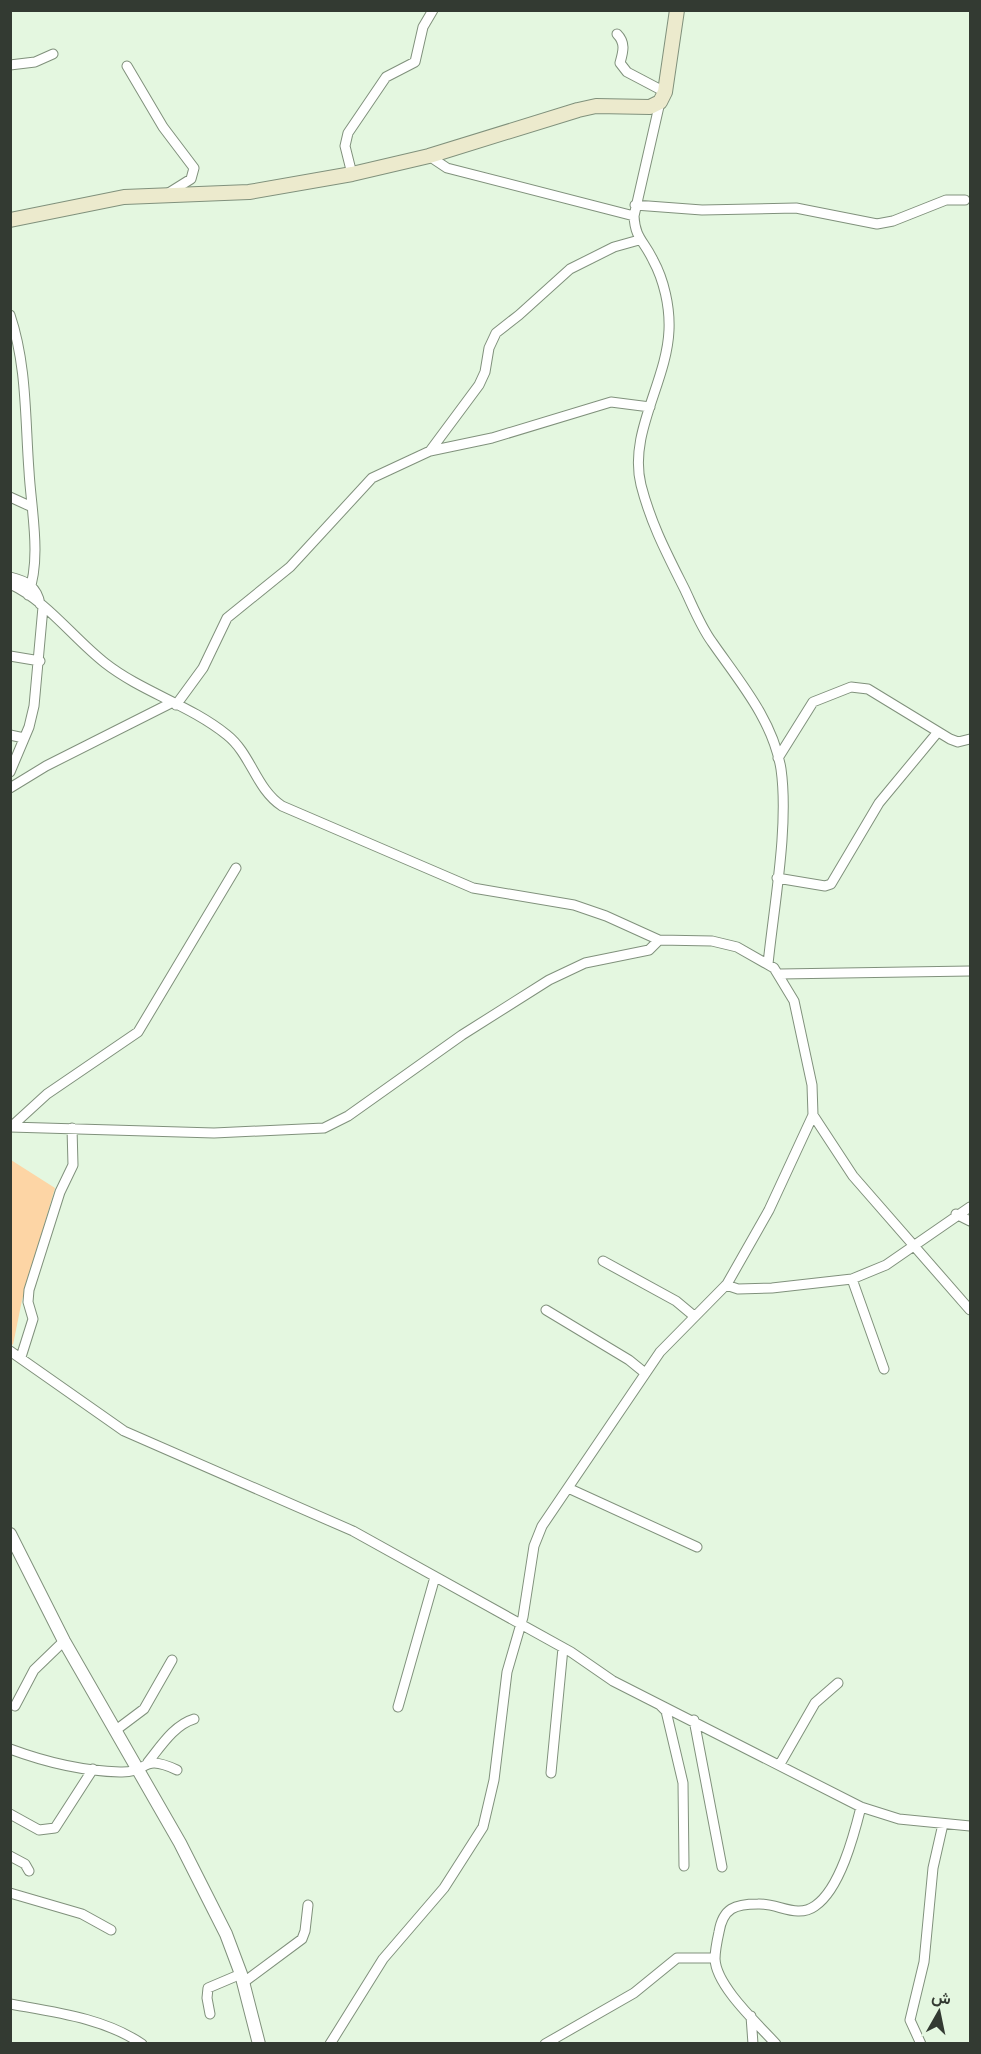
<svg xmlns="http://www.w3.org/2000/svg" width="981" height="2054" viewBox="0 0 981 2054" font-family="Roboto,Vazirmatn,sans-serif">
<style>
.green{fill:#fdd5a5}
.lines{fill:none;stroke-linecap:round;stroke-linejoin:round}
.minor-casing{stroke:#80917c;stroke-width:11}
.tertiary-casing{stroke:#80917c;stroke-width:14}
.secondary-casing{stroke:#80917c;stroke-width:16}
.minor{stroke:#fff;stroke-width:9}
.tertiary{stroke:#fff;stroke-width:12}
.secondary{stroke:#eceacd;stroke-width:14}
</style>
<rect width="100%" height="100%" fill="#e4f7e0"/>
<path class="green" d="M11,1160L55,1188L22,1300L13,1345L11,1343Z"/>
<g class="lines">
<defs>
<path id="minor" d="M617,34C626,43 623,52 620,63L627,72L665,92
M10,65L35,62L53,54
M127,66L163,127L194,168L191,179L167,194
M660,102L634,216C635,238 644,241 653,260C664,280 670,307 669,330C667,382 628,433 641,485C651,524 667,554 685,590C693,607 701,627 712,642C739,681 773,720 781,769C789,826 774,905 768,964
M429,156L447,168L634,216
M352,174L345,146L348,133L386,77L415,62L423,27L433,10
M635,205L702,210L796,208L877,224L893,221L946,200H965
M10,315C27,365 25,419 29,471C31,509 42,558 28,595
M430,451L479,385L485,372L489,348L496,333L519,315L570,269L614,247L639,240
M10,497L32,507
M10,577C27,581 37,587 40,604
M10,584C47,601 73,638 105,663C142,692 190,705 227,735C251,754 256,789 282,806L473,888L574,905L606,916L659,940L712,941L737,947L774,968L794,1001L812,1085L813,1115L769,1210L727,1284L660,1352L542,1526L534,1546L523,1617L507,1672L494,1780L483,1827L444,1888L383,1959L330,2044
M10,656L40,661
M176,705L203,668L227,618L290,567L372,478L430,451L492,438L611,402L650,407
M10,735L24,738
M778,758L813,702L851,687L868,689L950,739L958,742L970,739
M10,772L29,727L34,706L43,607
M10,788L46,766L171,703
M777,878L825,886L831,884L879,803L937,733
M780,974L970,971
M813,1115L853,1176L970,1310
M12,1126L47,1094L138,1032L236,868
M10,1127L214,1133L324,1128L348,1116L462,1035L549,980L585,963L649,950L659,940
M956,1214L970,1221
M603,1261L676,1301L694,1316
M852,1279L884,1369
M726,1285L738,1289L772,1288L852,1279L886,1265L970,1207
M546,1310L629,1360L645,1373
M10,1351L124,1431L353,1531L571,1652L613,1681L861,1807L899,1819L970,1826
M21,1357L33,1319L28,1302L29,1290L60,1192L73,1165L72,1128
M568,1488L697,1547
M660,1705L666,1711L683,1783L684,1866
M15,1706L34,1670L64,1641
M398,1707L435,1577
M694,1720L722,1867
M116,1730L144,1709L172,1660
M10,1749C45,1762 84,1771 120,1772C150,1773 140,1753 177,1770
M148,1762C161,1746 174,1725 194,1719
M780,1764L815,1703L838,1683
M551,1773L563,1648
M10,1814L39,1830L55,1828L93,1769
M10,1856L25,1864L29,1871
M10,1893L82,1914L111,1930
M244,1982L302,1939L305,1931L308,1905
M10,2004C54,2012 104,2018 142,2044
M210,2014L207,1998L208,1988L241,1974
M751,2016L753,2044
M545,2044L634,1993L677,1958H715
M776,2044C758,2024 716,1986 715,1959C715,1950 717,1941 719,1932C723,1908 735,1904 758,1904C778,1903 797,1919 815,1906C840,1889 854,1835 861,1807
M921,2044L910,2020L924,1962L933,1868L943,1824"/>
<path id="tertiary" d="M10,1534L64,1641L180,1843L226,1934L241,1974L259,2044"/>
<path id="secondary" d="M10,220L124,197L249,192L352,174L429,156L578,110L596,106L650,107L660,102L665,92L677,10"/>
</defs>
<use href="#minor" class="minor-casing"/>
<use href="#tertiary" class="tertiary-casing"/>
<use href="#secondary" class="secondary-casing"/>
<use href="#minor" class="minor"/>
<use href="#tertiary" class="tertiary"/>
<use href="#secondary" class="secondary"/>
</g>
<rect width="981" height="2054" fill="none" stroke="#333a32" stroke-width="24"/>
<g transform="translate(939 2012) rotate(9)" stroke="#e4f7e0" stroke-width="4.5" paint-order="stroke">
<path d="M0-4.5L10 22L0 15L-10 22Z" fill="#333a32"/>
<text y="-9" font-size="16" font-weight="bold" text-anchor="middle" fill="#333a32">ش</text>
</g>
</svg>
